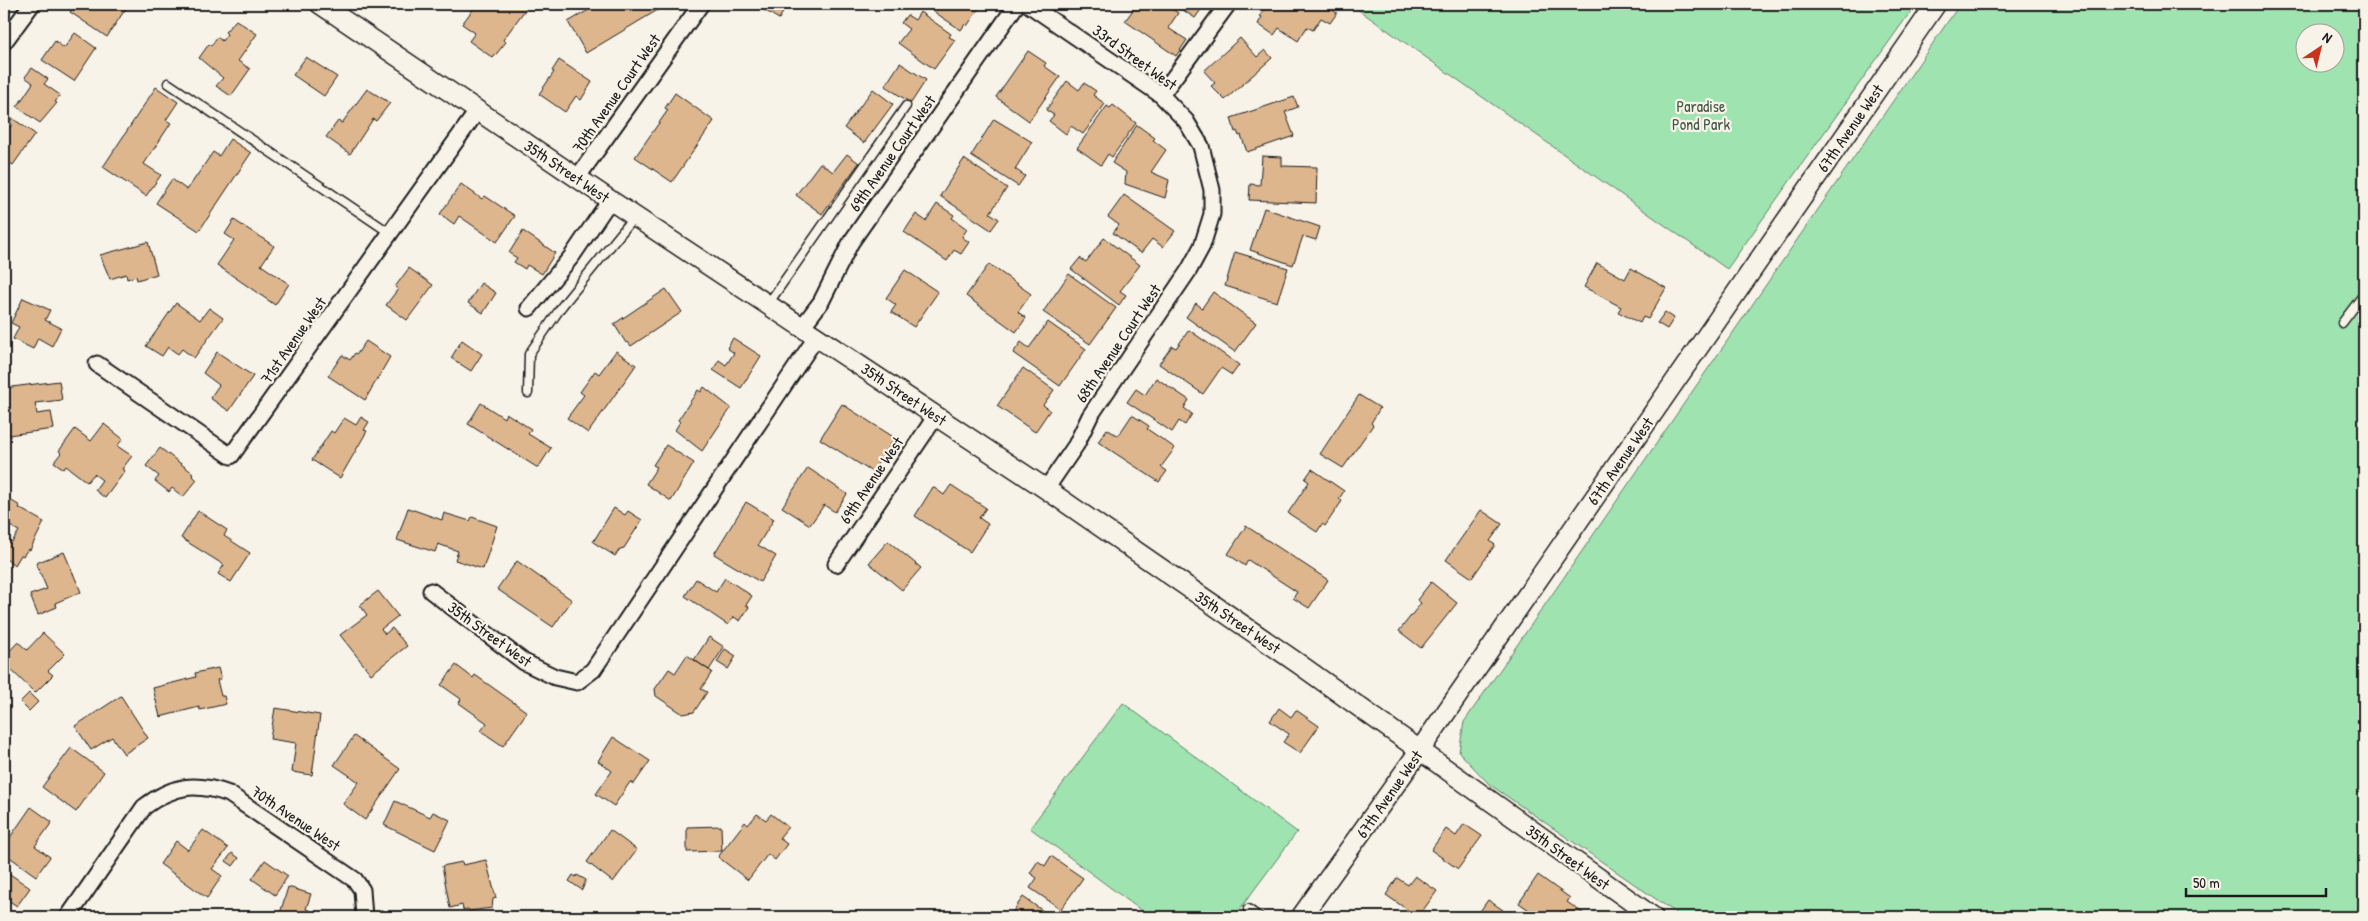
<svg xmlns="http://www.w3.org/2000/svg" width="2368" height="921" viewBox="0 0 2368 921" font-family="'Patrick Hand',sans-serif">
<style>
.green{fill:#9fe4b0;stroke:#5e8066;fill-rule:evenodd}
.building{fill:#ddb68e;stroke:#1c1c1c}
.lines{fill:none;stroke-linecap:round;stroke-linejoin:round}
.service-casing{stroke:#1c1c1c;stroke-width:11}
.minor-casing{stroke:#1c1c1c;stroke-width:19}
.tertiary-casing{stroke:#1c1c1c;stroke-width:22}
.service{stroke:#f7f3e8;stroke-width:8}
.minor{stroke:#f7f3e8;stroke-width:15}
.tertiary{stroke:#f7f3e8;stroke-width:19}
.labels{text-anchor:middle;stroke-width:4.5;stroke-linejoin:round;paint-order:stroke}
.street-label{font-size:16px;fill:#1c1c1c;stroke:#f7f3e8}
.park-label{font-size:16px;fill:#435848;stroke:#f7f3e8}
</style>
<rect width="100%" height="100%" fill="#f7f3e8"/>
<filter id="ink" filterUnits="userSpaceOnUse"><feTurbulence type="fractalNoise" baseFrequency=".02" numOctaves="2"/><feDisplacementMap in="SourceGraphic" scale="10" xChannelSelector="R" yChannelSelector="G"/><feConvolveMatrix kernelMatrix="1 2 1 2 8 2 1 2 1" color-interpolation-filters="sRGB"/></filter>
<g filter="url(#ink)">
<path class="green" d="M1350,4H1916L1727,269Z
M1960,4H2364V917H1682L1489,784L1459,752L1464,722ZM2306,32H2336V62H2306Z
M1123,703L1297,832L1234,917H1150L1030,828Z"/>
<path class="building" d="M76,4H125L128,5L107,37L70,12Z
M477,4H522L527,7L503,40L506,42L493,58L469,41L475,33L462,24Z
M599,4H659L661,8L586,53L568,22Z
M754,4H788L779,19Z
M925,4H982L967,26L965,24L961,30L924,5Z
M1131,4H1164L1178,13L1168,28L1187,40L1176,56L1125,21L1135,7Z
M1174,4H1205L1195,18Z
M1268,4H1323L1337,13L1330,23L1321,18L1313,30L1307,27L1298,41L1279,28L1274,35L1258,24L1262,17L1260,16Z
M920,12L951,34L949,37L955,40L934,69L898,43L909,29L901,23L907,15L915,20Z
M236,20L257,34L238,61L250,69L231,96L216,86L223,78L199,58L209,44L211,46L217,37L222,41L227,34L225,32Z
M75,33L96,48L74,81L42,60L55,41L64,48Z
M1240,38L1257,57L1265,50L1272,58L1225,100L1211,86L1215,83L1204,71Z
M1028,51L1046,63L1044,66L1060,77L1029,121L996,97Z
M306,57L337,77L324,96L293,75Z
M559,60L592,82L581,100L576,96L565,112L539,94L554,72L552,71Z
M900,63L926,80L911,103L885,86Z
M32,68L48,79L44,84L60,95L55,102L57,103L40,123L17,107L33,83L25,77Z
M1067,81L1079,90L1084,83L1096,91L1093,95L1105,104L1083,134L1071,126L1066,134L1049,121L1054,115L1046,110Z
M156,87L178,102L166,120L171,123L144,164L161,175L146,196L103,167Z
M367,89L390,103L376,121L373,119L350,154L326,137L338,121L342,123Z
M873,89L893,104L864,143L844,128Z
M675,93L714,121L672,182L635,157L668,110L665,108Z
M1294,97L1298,107L1285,112L1294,136L1247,152L1241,135L1239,136L1237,131L1235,132L1231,118Z
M1113,105L1136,123L1112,157L1108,154L1101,165L1077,148L1107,106L1110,108Z
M12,118L35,134L13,165L4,159V131L7,127L9,129L12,124L10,122Z
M994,119L1032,142L1015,169L1025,176L1018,186L971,156Z
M1137,125L1155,138L1153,140L1166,150L1151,172L1169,180L1165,198L1125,184L1126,172L1112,163Z
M230,139L251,153L199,231L156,203L172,179L187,190L213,152L219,156Z
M847,154L859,163L822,214L796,195L820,163L833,172Z
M1262,156L1282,157V166L1317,167L1316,203L1249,200L1250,184L1260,185Z
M964,159L1007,188L990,213L999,219L991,230L940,196Z
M461,184L482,199L485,196L515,216L497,242L459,216L454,224L440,214Z
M1124,195L1175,231L1163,247L1152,239L1141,253L1113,233L1119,225L1108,217Z
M937,204L954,215L952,218L967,229L962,237L969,242L961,254L954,250L947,261L904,232L916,214L926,221Z
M1264,208L1320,227L1316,240L1303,236L1293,265L1250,250Z
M234,220L274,246L261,265L289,284L275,305L217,265L234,240L225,234Z
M523,231L555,253L542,274L527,265L525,269L514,262L517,258L509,253Z
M1104,238L1140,265L1120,291L1126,295L1119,305L1071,269L1080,258L1086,262Z
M148,242L157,274L137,280L136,276L127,279L126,274L110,279L100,255Z
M1235,252L1288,268L1277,302L1225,286Z
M1597,263L1625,279L1631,268L1666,288L1648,319L1643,317L1640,323L1618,312L1621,307L1584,287Z
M989,264L1031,294L1018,312L1026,318L1016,332L966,296Z
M409,268L433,285L407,320L386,305L398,289L395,287Z
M905,270L938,292L914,327L891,312L896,305L886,298Z
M1069,274L1116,308L1090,344L1043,312Z
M481,283L496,293L483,313L468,303Z
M666,289L682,312L631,346L628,342L626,343L614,324Z
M1213,292L1256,323L1235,352L1186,317L1196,303L1202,308Z
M23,298L50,310L45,320L61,328L52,346L38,338L33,349L13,339L19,327L11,323Z
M176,303L200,320L209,308L223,318L194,358L182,349L178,354L168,347L162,356L146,346Z
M1665,312L1674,318L1667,329L1657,323Z
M1048,322L1086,349L1060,386L1013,353L1021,342L1029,348Z
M1189,330L1239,365L1232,375L1221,368L1203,394L1159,364L1172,346L1176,348Z
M733,338L761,356L741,388L713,370L719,360L726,365L734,353L727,348Z
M462,340L482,354L471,371L451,358Z
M366,341L390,357L365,400L328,376L342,355L350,360L355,353L357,354Z
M616,351L636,365L588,433L567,418L584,395L580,392L595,371L599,374Z
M217,352L253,376L229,411L210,398L219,385L203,373Z
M1023,368L1054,390L1043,405L1050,410L1035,432L997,406Z
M1156,378L1189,400L1184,408L1192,414L1185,425L1179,421L1172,432L1127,402L1136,389L1145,395Z
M59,381L62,400L35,403L37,414L51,412L54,429L8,435L4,388Z
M704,387L731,408L702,451L675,430L680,422L678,420L698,390L701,392Z
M1359,395L1380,408L1371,423L1373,425L1343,468L1320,454Z
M481,403L504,418L506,413L531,429L528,434L551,448L538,468L468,424Z
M842,404L895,438L872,472L820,439Z
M1132,415L1149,426L1147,429L1175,448L1161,467L1167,471L1159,482L1098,442L1107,429L1118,436Z
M361,417L369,422L364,430L367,431L340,478L312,460L331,431L334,433L344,418L356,425Z
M104,424L123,439L117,446L132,456L122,469L125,471L105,498L95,490L102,480L94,474L87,482L66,466L64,469L54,462L61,453L59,451L75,429L91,441Z
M666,445L694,463L671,501L646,484L657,467L653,465Z
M160,448L193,473L192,475L197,480L183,497L172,488L169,492L155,481L159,476L146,466Z
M808,468L847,494L835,512L824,505L810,525L782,507Z
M1312,469L1344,491L1339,499L1342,501L1325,526L1322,524L1317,532L1288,513L1309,482L1305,479Z
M951,485L986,508L979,518L988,524L970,552L915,516L933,487L944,495Z
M7,498L20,506L19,508L44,522L30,550L28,549L23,556L21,555L15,565L4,558V547L8,539L12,542L19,531L8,525L4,533V500L5,501Z
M746,502L774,519L758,545L776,556L760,582L714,554Z
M408,508L442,520L444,513L470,521L472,517L497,526L483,569L455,560L458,551L438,544L435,552L397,540Z
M614,508L625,515L628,511L642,520L624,548L620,549L615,556L593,542Z
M1481,510L1502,524L1490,541L1495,545L1472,578L1446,560Z
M198,511L227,530L224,536L250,553L231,582L218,574L224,565L181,538Z
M1246,526L1328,580L1309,608L1293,598L1297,592L1248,560L1245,566L1228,554Z
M888,541L921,568L902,590L869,563Z
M64,552L81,592L55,603L57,607L38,615L30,595L47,589L36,563Z
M517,561L572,600L553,627L497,589Z
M725,578L752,596L746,605L749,607L740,621L734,617L728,625L685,596L696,579L716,592Z
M1431,582L1457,603L1421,648L1399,631L1421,603L1417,600Z
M378,591L398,616L381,629L385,634L392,628L407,646L371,674L340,635L367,615L360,605Z
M43,633L65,654L48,671L53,675L35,693L4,663V657L18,642L27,650Z
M709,637L724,647L709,670L694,660Z
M725,649L736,656L728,669L717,662Z
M687,655L712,672L701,689L707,692L694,712L683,714L656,696L655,689L669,669L675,673Z
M456,665L473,678L475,675L527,712L503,746L481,731L487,723L459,703L461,699L441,685Z
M218,668L221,679L217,680L221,696H224L226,704L200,710L199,707L160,717L153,688L196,677L195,673Z
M29,693L38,702L29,711L20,702Z
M121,696L148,738L124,754L112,737L91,750L75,726Z
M275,708L320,715L312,775L292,772L296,743L270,739Z
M1279,708L1291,717L1296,710L1319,726L1300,753L1283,742L1289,734L1270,721Z
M354,736L400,769L365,820L343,804L359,782L334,765Z
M613,737L650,761L634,784L630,782L614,806L596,794L612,771L598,761Z
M71,748L104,772L76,812L42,787Z
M395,801L430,817L433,812L450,820L435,850L384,825Z
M31,807L52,822L35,846L50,857L36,876L4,853V846Z
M757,814L766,820L771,814L788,827L779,838L787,844L775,860L768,854L748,880L718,857L745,822L748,825Z
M1464,824L1482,836L1458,869L1431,850L1446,829L1456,836Z
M721,826L722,851L687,852V827Z
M203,830L228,848L212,869L222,876L207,898L160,864L176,841L188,850Z
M610,830L637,850L613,882L587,862Z
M232,853L239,858L233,866L226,861Z
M1051,856L1083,878L1061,909L1030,888L1037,878L1030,873L1038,861L1045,866Z
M265,860L288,876L275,895L252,879Z
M486,860L496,898L493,899L492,908L469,911L468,909L463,910L462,905L450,908L442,866L462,862L463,865Z
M10,874L30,888L17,906L5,898L4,900V880Z
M573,875L576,877L577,875L586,880L582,890L569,881Z
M1538,875L1570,898L1567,902L1584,914L1582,917H1539L1519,903Z
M1415,876L1437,891L1418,917L1386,895L1397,878L1408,885Z
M288,887L311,894L306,909L311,911L309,917H279Z
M1023,897L1046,913L1043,917H1009Z
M1488,900L1503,910L1497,917H1476Z"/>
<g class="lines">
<defs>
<path id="service" d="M168,83L390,233
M768,304L906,106
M2342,323L2364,294
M528,393L529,354L562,306L635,216
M1248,909L1259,917"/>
<path id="minor" d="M1028,4L1161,95L1186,121L1201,146L1212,190V214L1202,246L1189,270L1090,416L1076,445L1046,489
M4,42L32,4
M1161,95L1228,4
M577,178L701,4
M529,308L572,256L610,200
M802,327L821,302L851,242L1017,4
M97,364L231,456L478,110
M836,564L936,416
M431,591L524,662L555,677L577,682L593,670L817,336
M68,917L144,807C173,785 195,782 229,794L355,880L362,890L364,917"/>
<path id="tertiary" d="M320,4L610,200L1046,489L1299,664L1653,917
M1301,917L1420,750L1936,4"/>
</defs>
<use href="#service" class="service-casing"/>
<use href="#minor" class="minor-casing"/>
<use href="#tertiary" class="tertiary-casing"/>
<use href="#service" class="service"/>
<use href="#minor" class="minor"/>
<use href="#tertiary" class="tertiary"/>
</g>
</g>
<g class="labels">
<g class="street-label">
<text transform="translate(1135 57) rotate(36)" y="6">33rd Street West</text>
<text transform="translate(616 93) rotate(-55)" y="6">70th Avenue Court West</text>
<text transform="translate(1850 128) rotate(-55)" y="6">67th Avenue West</text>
<text transform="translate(892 153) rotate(-55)" y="6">69th Avenue Court West</text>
<text transform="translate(567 171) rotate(34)" y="6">35th Street West</text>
<text transform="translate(293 340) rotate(-55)" y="6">71st Avenue West</text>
<text transform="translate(1118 343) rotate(-56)" y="6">68th Avenue Court West</text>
<text transform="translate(904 394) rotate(34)" y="6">35th Street West</text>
<text transform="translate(1620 461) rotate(-55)" y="6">67th Avenue West</text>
<text transform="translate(871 480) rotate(-56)" y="6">69th Avenue West</text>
<text transform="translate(1238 622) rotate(34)" y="6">35th Street West</text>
<text transform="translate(490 634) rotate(36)" y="6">35th Street West</text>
<text transform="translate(1389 794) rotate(-55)" y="6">67th Avenue West</text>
<text transform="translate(296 818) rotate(34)" y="6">70th Avenue West</text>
<text transform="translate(1568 857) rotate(36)" y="6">35th Street West</text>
</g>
<g class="park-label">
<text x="1701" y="112">Paradise<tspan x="1701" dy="18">Pond Park</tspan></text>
</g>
</g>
<rect width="2368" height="921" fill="none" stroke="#f7f3e8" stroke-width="20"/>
<rect x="10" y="10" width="2348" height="901" fill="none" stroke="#1c1c1c" stroke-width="2" filter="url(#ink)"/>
<g transform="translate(2320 48) rotate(35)"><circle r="24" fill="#f7f3e8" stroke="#9f9d96"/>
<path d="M0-4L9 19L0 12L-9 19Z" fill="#c8321e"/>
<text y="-8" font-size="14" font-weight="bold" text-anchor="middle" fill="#1c1c1c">N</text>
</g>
<path d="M2186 888v8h140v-8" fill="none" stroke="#1c1c1c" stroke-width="2.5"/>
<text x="2193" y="888" font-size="15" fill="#1c1c1c" stroke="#f7f3e8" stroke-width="4" paint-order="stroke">50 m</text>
</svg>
